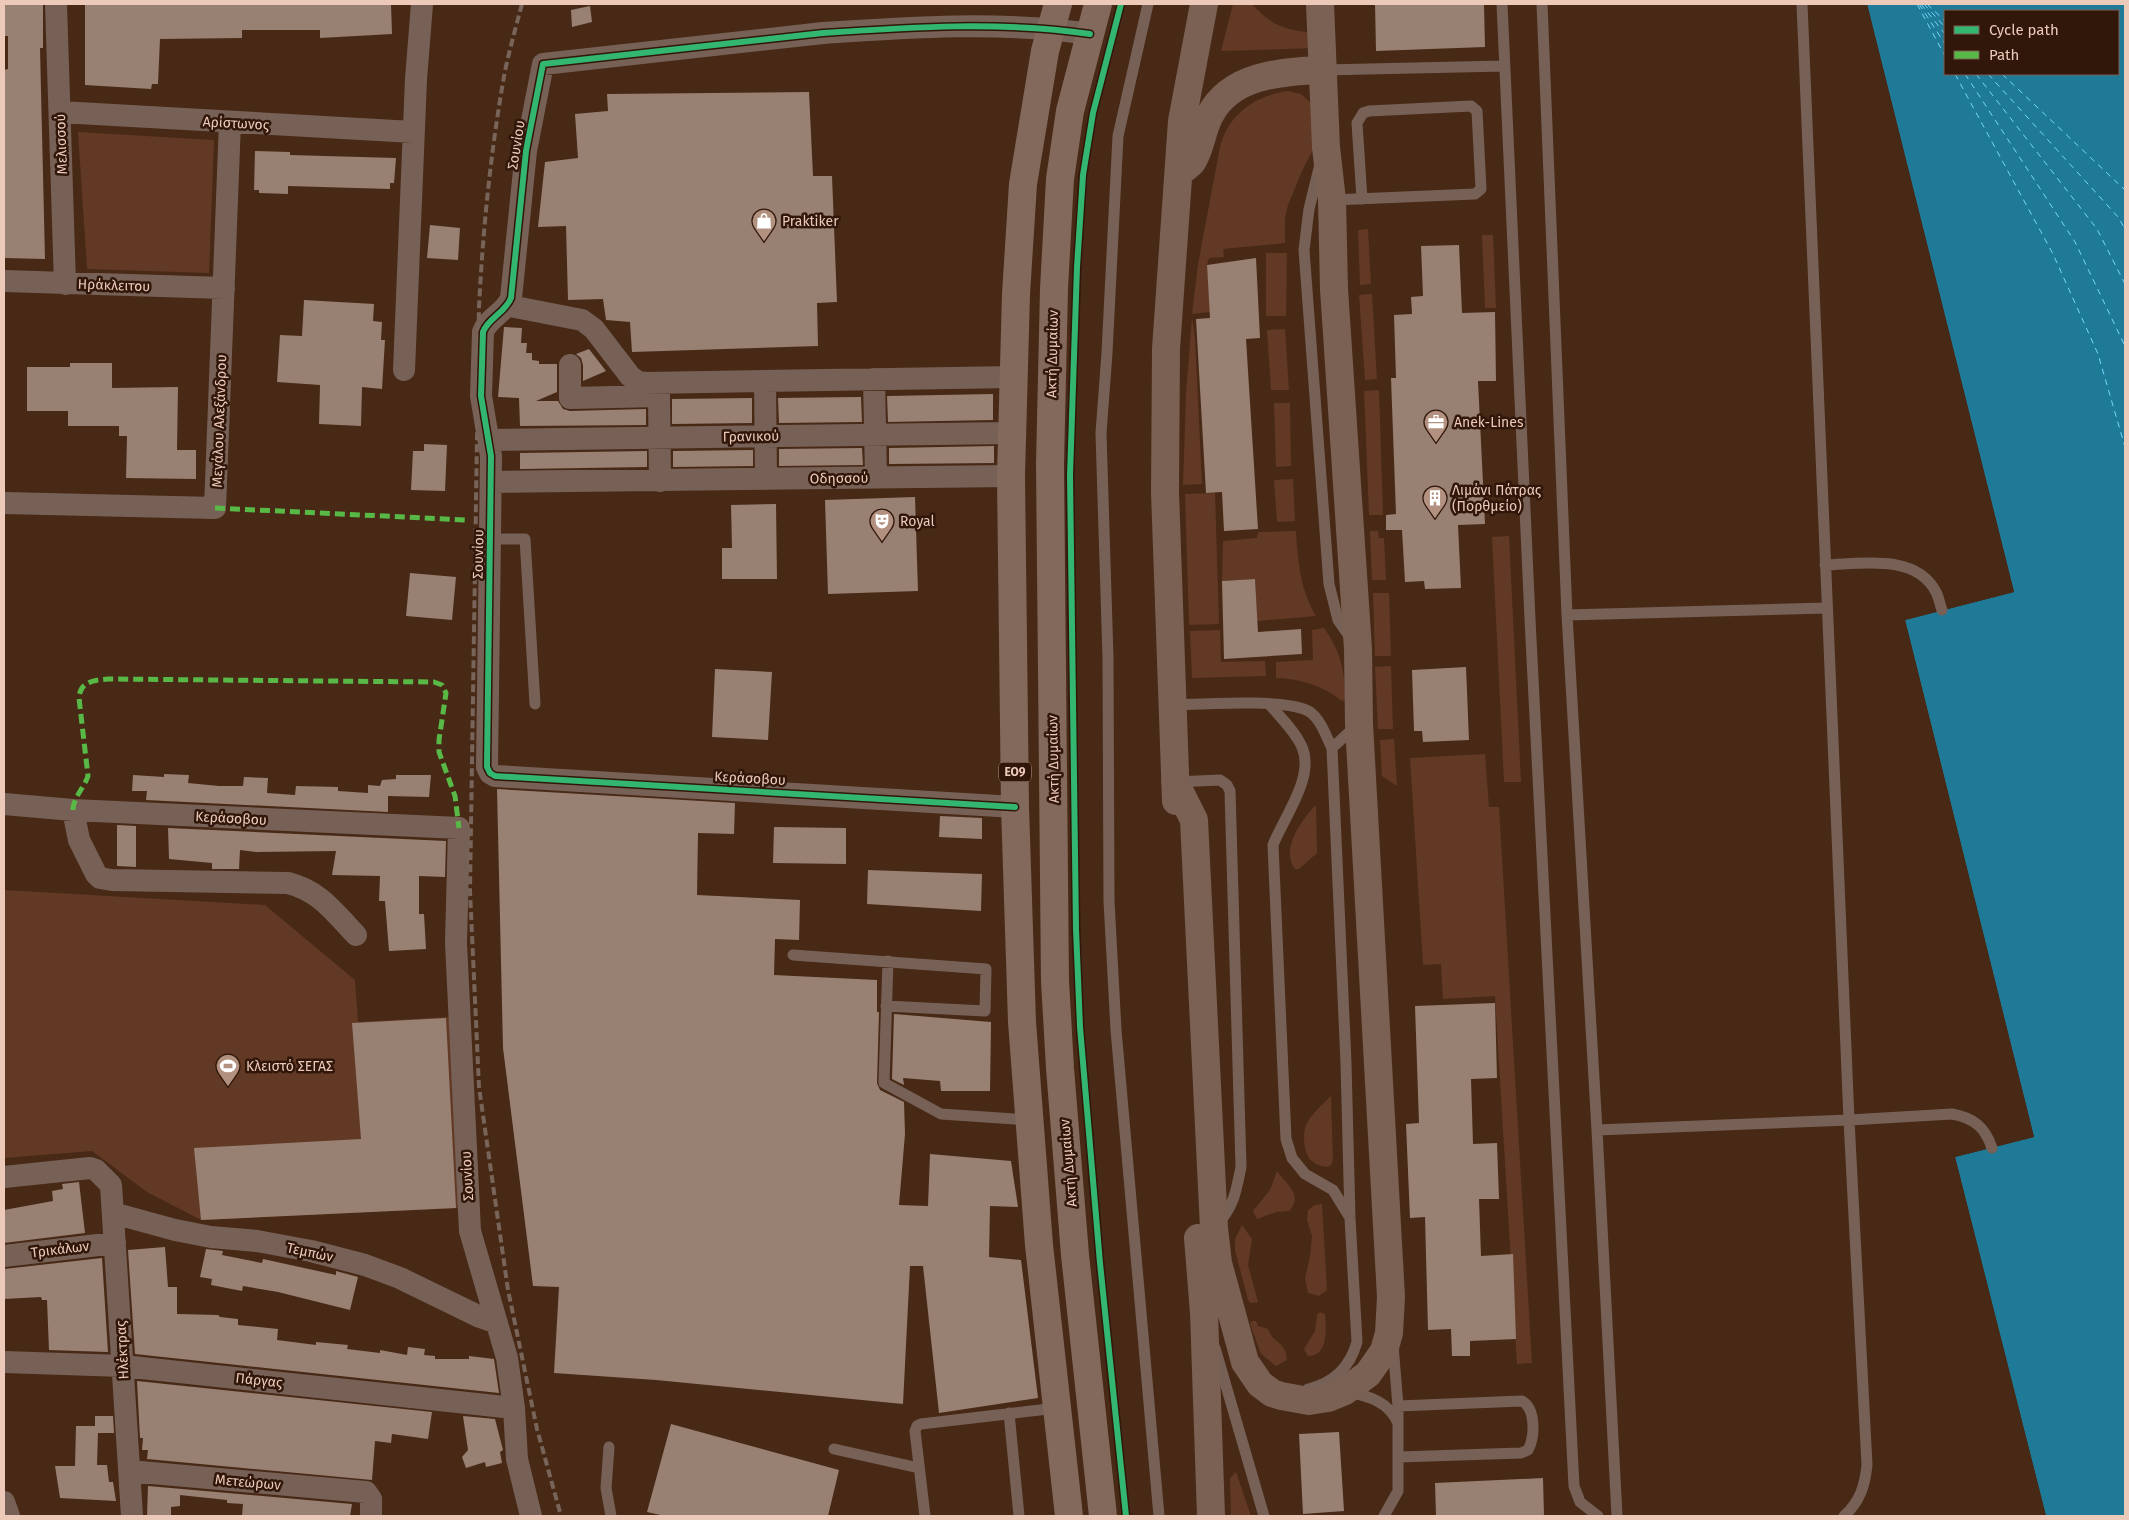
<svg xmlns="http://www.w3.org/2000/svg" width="2129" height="1520" viewBox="0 0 2129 1520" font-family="'Fira Sans',sans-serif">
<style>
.green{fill:#623925}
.water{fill:#1e7a97;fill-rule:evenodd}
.pier{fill:#472916}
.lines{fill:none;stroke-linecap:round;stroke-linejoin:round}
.ferry{stroke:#76d6fd;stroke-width:1;stroke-dasharray:6 5;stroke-linecap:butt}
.building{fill:#988073}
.lane{stroke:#776157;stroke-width:11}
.street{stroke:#776157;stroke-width:22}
.secondary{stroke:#7a6154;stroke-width:28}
.primary{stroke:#82695b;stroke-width:28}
.rail{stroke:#796459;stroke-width:4;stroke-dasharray:8 4;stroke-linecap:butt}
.quiet{stroke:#58b947;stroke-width:5;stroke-dasharray:10 5;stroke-linecap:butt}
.cycleway-casing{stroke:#30170a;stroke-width:9}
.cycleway{stroke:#33b770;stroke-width:6}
.labels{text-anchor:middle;stroke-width:5;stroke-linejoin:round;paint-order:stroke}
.shield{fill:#30170a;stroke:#b49484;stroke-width:1}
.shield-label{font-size:12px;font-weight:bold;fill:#edc9b9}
.street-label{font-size:14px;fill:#edc9b9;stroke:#30170a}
.poi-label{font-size:14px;fill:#edc9b9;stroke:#30170a;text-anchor:start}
</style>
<rect width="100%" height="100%" fill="#472916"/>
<path class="green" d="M1233,4H1252C1272,27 1287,30 1316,33L1317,48L1221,51Z
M1287,91L1301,94L1313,105L1317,142L1302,171L1288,205L1285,218V243L1223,249L1224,257L1209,258L1207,265L1210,312L1192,314L1198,264L1220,147C1228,115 1254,96 1287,91Z
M78,132L214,140L209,273L87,269Z
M1368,229L1371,284L1360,285L1358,230Z
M1482,235H1493L1496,308H1485Z
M1266,253H1287L1286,316H1266Z
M1372,294L1377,379L1365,380L1359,295Z
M1192,318L1195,338L1202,484L1183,485L1186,393Z
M1285,329L1289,390H1271L1267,330Z
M1379,390L1383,515H1369L1364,391Z
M1274,403H1290L1291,466L1276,467Z
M1293,479L1295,521L1277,522L1274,480Z
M1215,493L1219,624L1189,625L1185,494Z
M1296,531C1298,562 1300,589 1316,616L1257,621L1255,579L1222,581L1223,541L1257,538L1258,532Z
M1370,531H1378L1379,538H1384L1386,580H1372Z
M1509,536L1521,782H1504L1492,537Z
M1373,593H1389L1391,656H1375Z
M1324,628C1342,654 1344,670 1346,700L1342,701C1322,685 1301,679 1276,678V662L1313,660L1312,630Z
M1220,630L1221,662L1265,661L1266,676L1192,678L1190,631Z
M1391,666L1393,729H1378L1375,667Z
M1394,739L1397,786L1382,776L1380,740Z
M1485,754L1489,807H1499L1532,1363L1517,1364L1495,996L1443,999L1441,964L1423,965L1410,758Z
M1316,805L1317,853L1299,869H1295C1280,849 1302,819 1316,805Z
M4,890L265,905L355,980L358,1022L450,1017L459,1208L201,1220L147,1192L92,1151L4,1158Z
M1331,1096L1333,1160L1331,1165L1327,1167C1322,1166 1316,1165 1312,1161C1303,1154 1302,1133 1307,1123C1312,1113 1323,1104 1331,1096Z
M1277,1171C1286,1184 1304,1195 1289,1211L1276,1212L1257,1219L1253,1211L1270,1190Z
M1322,1204L1327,1290L1319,1296L1308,1293L1305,1278L1310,1257L1312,1236L1307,1220L1308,1210L1315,1205Z
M1242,1225L1252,1239L1248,1265L1258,1302L1251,1303L1248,1300L1235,1250V1239Z
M1320,1312L1325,1314C1326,1328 1329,1356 1308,1356L1304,1349L1315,1331L1317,1315Z
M1252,1321H1256L1258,1326L1268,1329C1274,1345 1286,1341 1287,1360L1276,1366L1261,1354L1250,1324Z
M1236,1472L1251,1516H1231L1230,1478Z"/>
<path class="water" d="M1867,4H2125V1516H2046L1955,1157L2034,1137L1905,620L2014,592ZM1945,11H2118V74H1945Z"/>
<path class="pier" d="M1865,4H1867L2014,592L1905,620L2034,1137L1955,1157L2046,1516H2043L1953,1157L1954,1155L2031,1135L1902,620L1904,617L2011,591Z"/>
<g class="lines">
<path class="ferry" d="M1917,4L1945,56
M1919,4L1945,44
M1921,4L1945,34
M1924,4L1945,27
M1927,4L1945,21
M1955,74L2053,254L2098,354L2125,447
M1965,74L2075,242L2125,346
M1976,74L2097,229L2125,284
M1988,74L2118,217L2125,229
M2002,74L2125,190"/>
</g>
<path class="building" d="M4,4H43V48H40L45,259L4,258V70L8,69V36H4Z
M85,4H391L392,34L320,38V30H242V38L160,39L158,84H152L151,89L85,85Z
M1375,4H1484L1485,47L1376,51Z
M590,6L592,22L572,27L571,10Z
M809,92L813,176H832L837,302L817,303L818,346L632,352L630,322L606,320L603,299L568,300L566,226L538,227L545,162L578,158L575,114L608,111L607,94Z
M255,151L290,152V155L396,158L394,183H390V189L288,186V194L259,193V190H254Z
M430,225L460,228L458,260L427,258Z
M1459,245L1462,313L1495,312L1496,381H1478L1485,524L1458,525L1461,588L1425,589L1424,581L1405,582L1402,530H1386V515L1396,514L1391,378H1396L1394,315L1412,314L1411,297L1423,296L1421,246Z
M1256,258L1260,338L1246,339L1258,529L1224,531L1222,492L1206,493L1196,319L1210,318L1207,265Z
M304,300L374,304L373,321L382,322L381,340H385L382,389L362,387L361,426L319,424L320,385L277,382L280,335L302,336Z
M504,327L522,328L521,343H527L526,353H532V360L539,361V364H557V392L536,401H558L563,409L570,411L646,409V425L520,426L519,398L498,397Z
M589,349L606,371L583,381V365L581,358L576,354Z
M70,363H112V388L178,387L177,450H196V479L126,478L127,436H119V426H68V411H27V367H70Z
M993,394V420L888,422L887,396Z
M858,397H861L862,422L779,423L778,398Z
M752,398V423L672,424V399Z
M424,444L447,445L445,491L411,490L413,451H424Z
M994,446V463L889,464V448Z
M862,448L863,465L779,466V449Z
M753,450V466L673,467V451Z
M647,451V467L520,469V453Z
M915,497L918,591L828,594L825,500Z
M776,504L777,579H722V548H732L731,505Z
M410,573L456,577L452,620L406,616Z
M1255,579L1258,632L1301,629L1302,654L1224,659L1222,581Z
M1466,667L1469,740L1423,742L1422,731H1414L1412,670Z
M715,669L772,672L768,740L712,737Z
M164,774L189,775L188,783L219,786H243L244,777L268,778L267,793L295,795L296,786L338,787V791L368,793V785L380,786L382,780L396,779V775H431L429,797L388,796V812L146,800L147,791H132L133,775L164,777Z
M497,789L735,803L734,834L698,833L697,895L800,900L799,940L775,939L774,975L877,980V1012H879L877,1083L880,1090L904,1102L905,1134L899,1205L928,1206L930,1154L1011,1161L1018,1207L990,1206L989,1257L1021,1260L1038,1398L939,1413L923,1266H910L903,1404L656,1380L554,1373L559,1287L533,1286L503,1048Z
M940,816L982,818V839L939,837Z
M117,825L136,826V867L117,866Z
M774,827L846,828V864L773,863Z
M168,828L446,841L445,877L419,876V914H424L426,949L389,951L385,901H379L380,876L332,875L336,851L256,852L240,850L239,869H212V863L169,859Z
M868,870L982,874L981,911L867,904Z
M1495,1003L1497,1078L1471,1079L1473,1144L1497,1143L1499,1199H1479L1481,1256L1513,1254L1516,1339L1470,1341V1356H1452L1451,1329L1428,1330L1425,1217L1410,1218L1406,1124L1419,1123L1415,1006Z
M894,1014L991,1022L990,1091H941L940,1081L903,1078L904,1085L892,1079Z
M446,1018L456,1208L201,1220L194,1148L361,1139L352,1023Z
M79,1182L85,1233L4,1243V1210L53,1201L52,1191L63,1189L62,1184Z
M165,1247L168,1287H177V1314L218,1315L220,1317L238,1319V1325L278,1329L277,1340L316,1345V1342L348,1345L347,1349L380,1353V1350L407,1355L408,1347L425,1349L424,1355L435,1356V1359H469V1356L494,1359L499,1393L135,1354L128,1250Z
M206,1249L223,1251L222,1255L262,1263L263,1259L336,1275V1271L358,1277L350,1310L278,1292L243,1286L242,1291L211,1285L212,1279L200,1277Z
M102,1258L108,1352L49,1350L47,1300H42L41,1297L4,1299V1269Z
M137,1381L432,1412L428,1439L392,1434L391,1443L375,1441L372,1480L147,1459L148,1450H142L143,1438H140Z
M95,1416H113L114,1433H98L97,1465H107L109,1482H113L116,1501L60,1498L55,1466H75L76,1426H95Z
M463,1416L495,1419L503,1450L500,1452L502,1463L486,1467L485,1462L466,1468L462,1457L468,1450Z
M671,1424L839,1470L828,1516H665L647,1512Z
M1339,1432L1344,1511L1303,1514L1299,1434Z
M1543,1478L1544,1516H1436L1435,1483Z
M148,1486L352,1504L350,1516H242L243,1504L227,1503V1500L180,1495V1506L171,1507V1516H147Z"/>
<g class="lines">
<path class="lane" d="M1148,4L1118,136L1107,353L1101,433L1108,658L1109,901L1116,1030L1159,1516
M1502,4L1530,619L1574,1486L1580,1502L1598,1516
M1542,4L1567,615L1597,1130L1617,1516
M1802,4L1849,1120L1867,1465C1865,1485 1860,1502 1844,1516
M1323,70L1504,66
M1320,164L1309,209L1304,250L1329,584L1338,620L1352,640
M1332,200L1475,194L1481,189L1477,111L1471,106L1369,111L1363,113L1357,123L1362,199
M490,539H525L535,704
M1825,565C1861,564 1916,553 1936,592C1939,598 1940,605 1942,610
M1567,615L1827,608
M1269,704C1280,717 1295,731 1302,747C1315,777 1284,817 1273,845L1286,1139L1292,1158L1305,1174L1333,1190L1349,1216
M1172,705C1200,704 1290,698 1310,712C1321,720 1326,736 1332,748L1346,1063L1350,1218L1357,1342C1350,1367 1334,1383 1308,1389
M1332,748L1356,726
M1175,782L1220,780L1227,785L1230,791L1241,1167C1236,1192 1234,1206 1217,1225
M793,955L986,969L985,1011L886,1006
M888,961L884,1083L941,1114L1030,1120
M1597,1130L1849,1120L1952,1114C1974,1118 1985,1127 1992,1148
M1215,1348L1264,1516
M1348,1392C1369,1396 1389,1402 1398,1423
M1398,1406L1522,1401C1536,1409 1535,1437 1528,1450L1521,1453L1399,1457
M1009,1413L1019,1516
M609,1447L606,1488L611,1516
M834,1449L919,1468
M925,1516L915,1431L917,1426L921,1424L1057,1408
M1384,1516L1398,1491V1406L1393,1345"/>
<path class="street" d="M56,4L65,284
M60,112L413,132
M4,281L224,288
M509,303L515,307L582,320L594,329L630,376L638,382L646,383L1015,377
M570,365V398L659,396
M404,370L416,79L422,4
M874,379L876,477
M765,381L766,479
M651,385L659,396L660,481
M489,440L1013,433
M491,482L1011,476
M4,503L215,508L230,122
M4,804L73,810L459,828L456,943L470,1231L507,1358L514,1408L517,1459L531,1516
M1015,807L495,776L490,773L487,767L491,456L481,396L483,332C488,318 505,313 511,298L526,151L543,64L823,33C911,27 1002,21 1090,34
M73,810L79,840L96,874L100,878L112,880L288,883C320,891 334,912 356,935
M4,1177L90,1168L96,1170L111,1185L132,1516
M113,1213L175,1230L211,1237L257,1241L311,1251L365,1265L400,1278L480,1317L497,1323
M4,1256L115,1243
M4,1362L123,1366L514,1408
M129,1471L366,1492L371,1499V1516
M4,1502L9,1516"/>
<path class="secondary" d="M1180,172C1184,169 1189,165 1192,162C1201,149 1202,129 1210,115C1231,74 1282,72 1322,70
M1175,782L1194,820L1214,1228L1218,1263L1245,1362L1260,1384L1272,1393L1281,1396L1309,1401L1328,1398L1345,1391L1368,1374L1384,1351L1389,1333L1391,1297L1359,724L1358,649L1334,289L1332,200L1326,147L1320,4
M1176,801L1165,492L1166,349L1182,121L1204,4
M1198,1238L1204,1313L1211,1516"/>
<path class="primary" d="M1058,4L1045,51L1023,184L1016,294L1011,476L1015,807L1022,1022L1039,1245L1069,1516
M1098,4L1070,111L1060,179L1054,289L1050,464L1055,981L1060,1068L1075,1255L1103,1516"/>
<path class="rail" d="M522,4C516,26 510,48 505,71C491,148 483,228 479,307L470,891L479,1087L508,1290L537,1429L561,1516"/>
<path class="quiet" d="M215,508L467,520
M73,810C73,798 84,788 88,776L79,698C80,681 95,680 109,679L434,682L442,685L446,693L439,740V752L455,796L459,828"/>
<defs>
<path id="cycleway" d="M1121,4L1093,113L1083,175L1077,267L1070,475L1076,929L1080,1027L1100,1263L1126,1516
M1015,807L495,776L490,773L487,767L491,456L481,396L483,332C488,318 505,313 511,298L526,151L543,64L823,33C911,27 1002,21 1090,34"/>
</defs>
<use href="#cycleway" class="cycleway-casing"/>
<use href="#cycleway" class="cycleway"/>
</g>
<defs>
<symbol id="shop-pin" viewBox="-11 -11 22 30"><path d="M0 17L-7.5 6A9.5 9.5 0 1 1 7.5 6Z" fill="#b39180" stroke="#30170a"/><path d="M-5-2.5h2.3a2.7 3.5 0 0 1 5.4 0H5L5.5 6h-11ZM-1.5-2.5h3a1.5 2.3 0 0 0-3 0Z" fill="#fff"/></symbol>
<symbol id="office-pin" viewBox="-11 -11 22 30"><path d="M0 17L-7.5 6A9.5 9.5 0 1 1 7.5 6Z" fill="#b39180" stroke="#30170a"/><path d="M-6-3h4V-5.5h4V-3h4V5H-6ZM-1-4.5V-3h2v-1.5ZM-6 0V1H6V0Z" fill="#fff"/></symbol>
<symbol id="building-pin" viewBox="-11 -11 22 30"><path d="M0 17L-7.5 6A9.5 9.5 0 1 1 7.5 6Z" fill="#b39180" stroke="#30170a"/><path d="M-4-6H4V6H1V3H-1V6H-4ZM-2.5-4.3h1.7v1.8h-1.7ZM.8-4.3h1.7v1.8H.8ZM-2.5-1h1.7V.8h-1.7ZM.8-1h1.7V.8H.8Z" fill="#fff"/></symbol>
<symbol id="theatre-pin" viewBox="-11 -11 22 30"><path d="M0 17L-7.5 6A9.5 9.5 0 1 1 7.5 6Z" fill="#b39180" stroke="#30170a"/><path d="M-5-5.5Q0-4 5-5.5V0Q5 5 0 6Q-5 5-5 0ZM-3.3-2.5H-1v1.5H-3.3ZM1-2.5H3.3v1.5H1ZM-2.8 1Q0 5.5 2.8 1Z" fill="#fff"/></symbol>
<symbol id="stadium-pin" viewBox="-11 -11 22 30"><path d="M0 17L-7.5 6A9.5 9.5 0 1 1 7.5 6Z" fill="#b39180" stroke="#30170a"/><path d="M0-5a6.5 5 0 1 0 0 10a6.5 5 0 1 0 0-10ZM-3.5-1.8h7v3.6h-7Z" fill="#fff"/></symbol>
</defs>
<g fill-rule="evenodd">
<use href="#shop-pin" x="750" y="207" width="28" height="38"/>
<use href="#office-pin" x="1422" y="408" width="28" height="38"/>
<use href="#building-pin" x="1421" y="484" width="28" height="38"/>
<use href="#theatre-pin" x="868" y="507" width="28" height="38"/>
<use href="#stadium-pin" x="214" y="1052" width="28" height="38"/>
</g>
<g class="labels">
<rect class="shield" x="999" y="762.5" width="32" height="19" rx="4"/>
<g class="shield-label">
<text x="1015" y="776">ΕΟ9</text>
</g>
<g class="street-label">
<text transform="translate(236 123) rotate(3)" y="5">Αρίστωνος</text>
<text transform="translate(61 144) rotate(-92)" y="5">Μελισσού</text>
<text transform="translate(516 145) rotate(-81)" y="5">Σουνίου</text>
<text transform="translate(114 285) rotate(2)" y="5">Ηράκλειτου</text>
<text transform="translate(1052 354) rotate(-89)" y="5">Ακτή Δυμαίων</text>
<text transform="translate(219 421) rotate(-88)" y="5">Μεγάλου Αλεξάνδρου</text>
<text transform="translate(751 436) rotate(-1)" y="5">Γρανικού</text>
<text transform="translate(839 478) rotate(-1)" y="5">Οδησσού</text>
<text transform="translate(478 554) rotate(-89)" y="5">Σουνίου</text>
<text transform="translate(1053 759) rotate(-91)" y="5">Ακτή Δυμαίων</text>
<text transform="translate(750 778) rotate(3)" y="5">Κεράσοβου</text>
<text transform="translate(231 818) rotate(3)" y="5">Κεράσοβου</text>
<text transform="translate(1068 1163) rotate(-95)" y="5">Ακτή Δυμαίων</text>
<text transform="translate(467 1176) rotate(-93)" y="5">Σουνίου</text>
<text transform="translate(60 1249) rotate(-7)" y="5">Τρικάλων</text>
<text transform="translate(310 1252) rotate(12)" y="5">Τεμπών</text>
<text transform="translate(122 1350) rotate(-93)" y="5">Ηλέκτρας</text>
<text transform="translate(259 1380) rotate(6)" y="5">Πάργας</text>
<text transform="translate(248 1482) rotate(5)" y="5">Μετεώρων</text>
</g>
<g class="poi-label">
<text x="782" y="226">Praktiker</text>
<text x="1454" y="427">Anek-Lines</text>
<text x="1452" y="495">Λιμάνι Πάτρας<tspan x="1452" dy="16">(Πορθμείο)</tspan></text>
<text x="900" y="526">Royal</text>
<text x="246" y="1071">Κλειστό ΣΕΓΑΣ</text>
</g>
</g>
<rect width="2129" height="1520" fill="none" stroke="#edc9b9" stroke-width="10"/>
<rect x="1944" y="10" width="175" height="65" fill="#30170a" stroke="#7c5e50"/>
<rect x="1954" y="26" width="25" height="8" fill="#33b770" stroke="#7c5e50"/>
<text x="1989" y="35" font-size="15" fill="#edc9b9">Cycle path</text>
<rect x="1954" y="51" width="25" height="8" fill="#58b947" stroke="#7c5e50"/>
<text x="1989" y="60" font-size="15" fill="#edc9b9">Path</text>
</svg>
